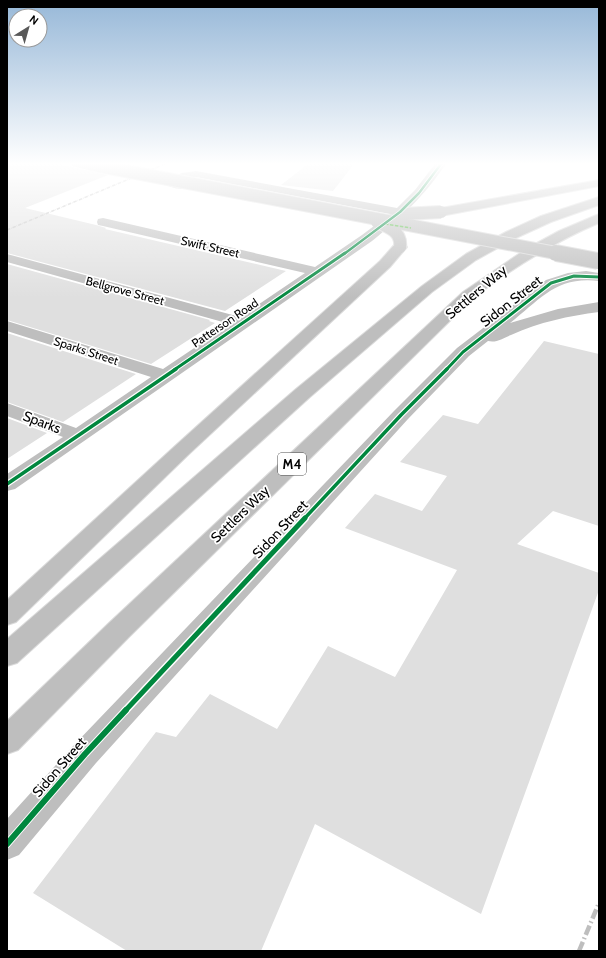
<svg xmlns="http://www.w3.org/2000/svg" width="606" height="958" viewBox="0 0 606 958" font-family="Cabin,sans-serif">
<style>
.building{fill:#dfdfdf}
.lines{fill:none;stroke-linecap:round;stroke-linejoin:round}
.highway-casing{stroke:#dbdbdb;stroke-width:2}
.minor{fill:#bebebe;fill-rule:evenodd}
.highway{fill:#bebebe;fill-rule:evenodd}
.rail-far1{stroke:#bebebe;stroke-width:1.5;stroke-dasharray:3.5 1 0.5 1;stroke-linecap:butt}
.rail{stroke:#bebebe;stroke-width:4.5;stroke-dasharray:10 3 1.5 3;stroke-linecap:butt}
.highway-bridge-far1-casing{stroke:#dbdbdb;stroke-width:14;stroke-linecap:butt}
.highway-bridge-casing{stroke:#dbdbdb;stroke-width:18;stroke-linecap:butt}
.highway-bridge-far1{stroke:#bebebe;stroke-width:12}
.highway-bridge{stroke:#bebebe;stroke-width:16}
.quiet{stroke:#58b947;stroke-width:1.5;stroke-dasharray:3.5 1.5;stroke-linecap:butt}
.cycleway-far4-casing{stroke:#fff;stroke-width:4}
.cycleway-far3-casing{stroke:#fff;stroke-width:5}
.cycleway-far2-casing{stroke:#fff;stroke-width:6}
.cycleway-far1-casing{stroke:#fff;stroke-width:8}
.cycleway-casing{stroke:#fff;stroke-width:8}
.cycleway-far4{stroke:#00873e;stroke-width:2.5}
.cycleway-far3{stroke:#00873e;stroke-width:3}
.cycleway-far2{stroke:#00873e;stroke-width:3.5}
.cycleway-far1{stroke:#00873e;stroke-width:5}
.cycleway{stroke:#00873e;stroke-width:6}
.labels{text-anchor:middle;stroke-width:3.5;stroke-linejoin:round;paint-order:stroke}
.far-street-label{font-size:12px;fill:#000;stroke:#fff}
.shield{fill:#fff;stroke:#4c4c4c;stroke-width:1}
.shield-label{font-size:13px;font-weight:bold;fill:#000}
.street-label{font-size:14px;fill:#000;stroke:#fff}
</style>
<rect width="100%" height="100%" fill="#fff"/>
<path class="building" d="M7,164H58L108,175L25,208L96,225L106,228L105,229L286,271L225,311L7,253Z
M308,164H354L333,191L281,185Z
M7,264L210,320L209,321L215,323L151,364L7,320Z
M7,333L136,374L63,422L7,402Z
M544,341L599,354V526L553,511L517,544L599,573V590L481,914L315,824L261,951H127L33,893L156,732L176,737L210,694L277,729L328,646L395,677L457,570L345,528L375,494L422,511L447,476L400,462L443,415L478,424Z
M7,418L47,433L7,459Z"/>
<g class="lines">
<defs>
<path id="highway" d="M599,180V186L441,216L437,215L435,212L437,209L441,208Z
M599,197V205L551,222L516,238L476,260L432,292L310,397L17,663L7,666V639L296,389L422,286L466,254L506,232L541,216Z
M599,214V223C554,242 513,268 473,298L129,637L18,750L7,754V721L109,623L463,292L526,249L559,231Z
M400,243L405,244L407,247L390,267L188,455L16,622L7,625V600L174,447L380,261L395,244Z"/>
</defs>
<use href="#highway" class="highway-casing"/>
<path class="minor" d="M71,164H104C96,173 83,169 72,166Z
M435,164H446C423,197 403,216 372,241L15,489L7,491V474L63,437L7,416V403L76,428L151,377L7,331V321L163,369L230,324L7,262V254L240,317L305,273L103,226L98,225L97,222L98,219L103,218L315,267L362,235L390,214L196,177L188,178L180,182L185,184L187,186L185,188C179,190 167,187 163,182L165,180L182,173L196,171L397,208L415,190Z
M586,271L599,273V281C556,276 541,299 510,323L558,309L599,302V312C569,316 539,322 511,335C503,338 497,343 488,341L469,356L408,419L96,763L19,855L7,860V819L74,745L394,411L457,348L546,280L568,273Z"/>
<use href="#highway" class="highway"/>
<path class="rail-far1" d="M7,230L165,164"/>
<path class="rail" d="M579,951L599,903"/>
<defs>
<path id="highway-bridge-far1" d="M89,164L561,254
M402,214L441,212
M377,222C389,227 402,232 400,247"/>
<path id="highway-bridge" d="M556,253L598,261"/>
</defs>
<use href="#highway-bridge-far1" class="highway-bridge-far1-casing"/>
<use href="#highway-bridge" class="highway-bridge-casing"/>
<use href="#highway-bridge-far1" class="highway-bridge-far1"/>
<use href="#highway-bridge" class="highway-bridge"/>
<path class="quiet" d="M385,224L411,228"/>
<defs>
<path id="cycleway-far4" d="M344,254L400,212L419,193L441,164"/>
<path id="cycleway-far3" d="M174,370L345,253
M446,370L463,352L551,283L574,276L599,277"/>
<path id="cycleway-far2" d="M7,484L176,369
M304,519L401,415L447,369"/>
<path id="cycleway-far1" d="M125,711L305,518"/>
<path id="cycleway" d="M7,844L85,754L126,710"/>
</defs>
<use href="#cycleway-far4" class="cycleway-far4-casing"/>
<use href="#cycleway-far3" class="cycleway-far3-casing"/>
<use href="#cycleway-far2" class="cycleway-far2-casing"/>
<use href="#cycleway-far1" class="cycleway-far1-casing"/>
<use href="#cycleway" class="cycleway-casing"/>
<use href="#cycleway-far4" class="cycleway-far4"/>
<use href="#cycleway-far3" class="cycleway-far3"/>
<use href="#cycleway-far2" class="cycleway-far2"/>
<use href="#cycleway-far1" class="cycleway-far1"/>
<use href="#cycleway" class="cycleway"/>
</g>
<linearGradient id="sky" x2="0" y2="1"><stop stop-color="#97b8d8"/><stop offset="0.55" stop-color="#fff"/><stop offset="1" stop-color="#fff" stop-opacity="0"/></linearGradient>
<rect width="606" height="298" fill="url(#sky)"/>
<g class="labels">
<g class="far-street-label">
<text transform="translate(210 247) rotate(13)" y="4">Swift Street</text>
<text transform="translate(125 291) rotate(15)" y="4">Bellgrove Street</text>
<text transform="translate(225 323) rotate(-34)" y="4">Patterson Road</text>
<text transform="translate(86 351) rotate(18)" y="4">Sparks Street</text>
</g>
<rect class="shield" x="278" y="453" width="28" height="22" rx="3"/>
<g class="shield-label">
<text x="292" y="469">M4</text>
</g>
<g class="street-label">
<text transform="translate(476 292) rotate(-40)" y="5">Settlers Way</text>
<text transform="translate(511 301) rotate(-38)" y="5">Sidon Street</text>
<text transform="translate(42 422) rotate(21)" y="5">Sparks</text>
<text transform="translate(240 514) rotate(-44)" y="5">Settlers Way</text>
<text transform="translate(280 529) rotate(-47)" y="5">Sidon Street</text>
<text transform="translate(59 767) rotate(-49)" y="5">Sidon Street</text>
</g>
</g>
<rect width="606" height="958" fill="none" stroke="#000000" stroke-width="16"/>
<g transform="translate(28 28) rotate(37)"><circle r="19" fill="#ffffff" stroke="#999999"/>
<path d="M0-3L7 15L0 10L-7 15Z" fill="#595959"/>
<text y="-6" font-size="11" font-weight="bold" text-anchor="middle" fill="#000000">N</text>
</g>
</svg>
